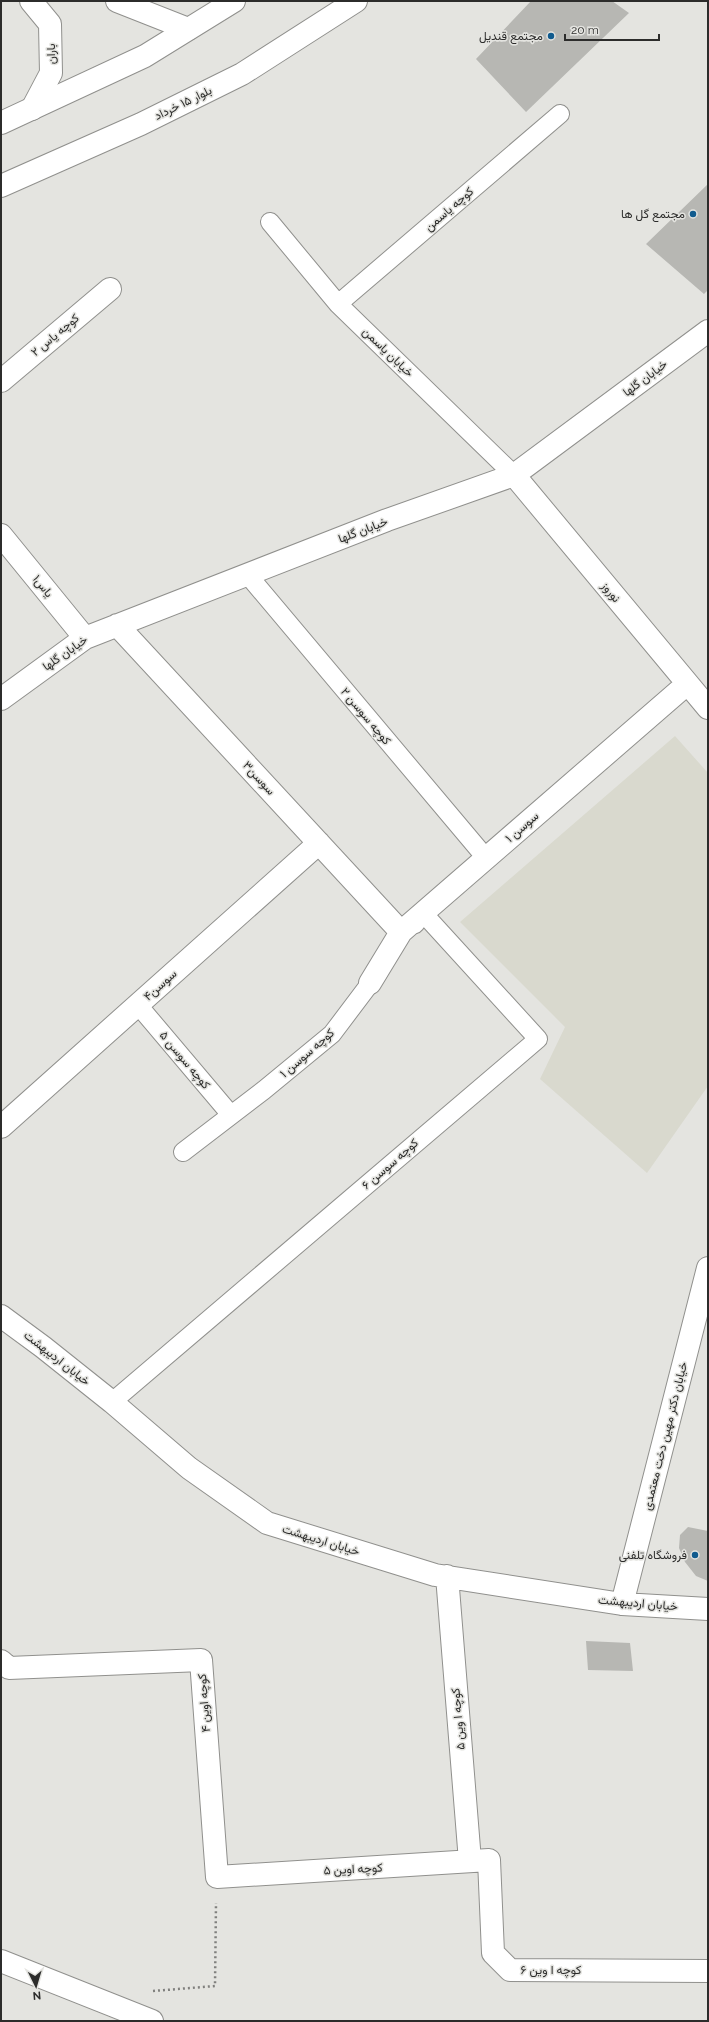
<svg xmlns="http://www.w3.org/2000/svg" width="709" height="2022" viewBox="0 0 709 2022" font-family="Raleway,Vazirmatn,sans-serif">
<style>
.built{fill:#d9d9ce}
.building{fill:#b7b7b3}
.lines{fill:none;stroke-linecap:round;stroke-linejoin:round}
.service-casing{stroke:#90908d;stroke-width:20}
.minor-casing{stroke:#90908d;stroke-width:24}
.tertiary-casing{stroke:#90908d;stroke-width:24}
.path{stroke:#80807e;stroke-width:2.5;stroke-dasharray:2 3;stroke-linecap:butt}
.service{stroke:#fff;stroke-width:18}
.minor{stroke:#fff;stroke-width:22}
.tertiary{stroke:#fff;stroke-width:22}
.poi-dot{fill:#115b8e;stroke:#e4e4e0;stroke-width:1.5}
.labels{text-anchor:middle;stroke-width:3;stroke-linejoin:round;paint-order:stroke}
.poi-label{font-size:12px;fill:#2c2c2b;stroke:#e4e4e0;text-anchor:end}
.street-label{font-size:12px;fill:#2c2c2b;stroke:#e4e4e0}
</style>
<rect width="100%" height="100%" fill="#e4e4e0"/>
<path class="built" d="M675,736L708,773V1086L647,1173L540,1079L565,1027L460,922Z"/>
<path class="building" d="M531,1H612L629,13L526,112L476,59Z
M708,184V290L704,294L646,244Z
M688,1527L708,1531V1581L696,1576L685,1562L679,1548L680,1535Z
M586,1641L630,1643L633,1671L588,1670Z"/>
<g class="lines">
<defs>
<path id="service" d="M270,222L338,304L514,475
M338,304L560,114
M247,574L486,858
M138,1005L231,1115
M183,1152L264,1090L332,1034L378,973
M112,1402L538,1039L423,913L415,924"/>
<path id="minor" d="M31,1L50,24L51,73L32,109
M117,1L188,29
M1,381L110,289
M514,475L708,708
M1,535L85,638
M117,625L401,932
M1,699L85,638L387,520L514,475L708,331
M370,983L401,932L687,684
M1,1127L319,843
M1,1316L43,1347L112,1402L189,1468L267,1523L435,1575L622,1604L708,1609
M447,1576L470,1861
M622,1604L708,1268
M1,1661L9,1668L201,1660L217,1877L489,1860L493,1953L510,1970L708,1971"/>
<path id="tertiary" d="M1,123L145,56L234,1
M1,186L141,124L242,74L356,1
M1,1961L152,2021"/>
</defs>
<use href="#service" class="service-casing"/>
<use href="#minor" class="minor-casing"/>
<use href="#tertiary" class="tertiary-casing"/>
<path class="path" d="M153,1991L215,1986L216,1903"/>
<use href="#service" class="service"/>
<use href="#minor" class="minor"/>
<use href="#tertiary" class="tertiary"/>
</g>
<g class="poi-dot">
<circle cx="551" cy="36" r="4"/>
<circle cx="693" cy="214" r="4"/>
<circle cx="695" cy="1555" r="4"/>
</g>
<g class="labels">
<g class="poi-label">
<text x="543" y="40">مجتمع قندیل</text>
<text x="685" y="218">مجتمع گل ها</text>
<text x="687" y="1559">فروشگاه تلفنی</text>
</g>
<g class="street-label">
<text transform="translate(51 54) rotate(-91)" y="4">باران</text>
<text transform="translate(183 103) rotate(-26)" y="4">بلوار ۱۵ خرداد</text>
<text transform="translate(449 209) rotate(-41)" y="4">کوچه یاسمن</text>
<text transform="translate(55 335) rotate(-40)" y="4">کوچه یاس ۲</text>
<text transform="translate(388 352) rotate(44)" y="4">خیابان یاسمن</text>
<text transform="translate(645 378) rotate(-37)" y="4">خیابان گلها</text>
<text transform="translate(363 530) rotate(-21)" y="4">خیابان گلها</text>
<text transform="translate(43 586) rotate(51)" y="4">یاس۱</text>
<text transform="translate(611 592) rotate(50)" y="4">نوروز</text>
<text transform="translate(65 653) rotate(-35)" y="4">خیابان گلها</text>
<text transform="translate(366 716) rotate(50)" y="4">کوچه سوسن ۲</text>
<text transform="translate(259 778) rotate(47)" y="4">سوسن۳</text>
<text transform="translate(522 827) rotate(-41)" y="4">سوسن ۱</text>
<text transform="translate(160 985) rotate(-42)" y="4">سوسن۴</text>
<text transform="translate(307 1053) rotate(-41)" y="4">کوچه سوسن ۱</text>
<text transform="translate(185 1060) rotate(50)" y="4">کوچه سوسن ۵</text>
<text transform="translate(390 1164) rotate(-41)" y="4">کوچه سوسن ۶</text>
<text transform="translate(57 1358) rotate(38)" y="4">خیابان اردیبهشت</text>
<text transform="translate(665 1436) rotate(-76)" y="4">خیابان دکتر مهین دخت معتمدی</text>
<text transform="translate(321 1540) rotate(17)" y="4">خیابان اردیبهشت</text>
<text transform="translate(638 1603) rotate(5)" y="4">خیابان اردیبهشت</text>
<text transform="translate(204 1703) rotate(-94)" y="4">کوچه اوین ۴</text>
<text transform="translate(458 1719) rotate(-95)" y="4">کوچه ا وین ۵</text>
<text transform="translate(353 1869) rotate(-3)" y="4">کوچه اوین ۵</text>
<text x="551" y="1974">کوچه ا وین ۶</text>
</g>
</g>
<rect width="709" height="2022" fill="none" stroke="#2c2c2b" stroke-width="4"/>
<g transform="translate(36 1986) rotate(175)" stroke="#e4e4e0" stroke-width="3" paint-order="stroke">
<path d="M0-3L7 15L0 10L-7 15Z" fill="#2c2c2b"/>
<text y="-6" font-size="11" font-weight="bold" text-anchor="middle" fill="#2c2c2b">N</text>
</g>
<path d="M565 34v6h94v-6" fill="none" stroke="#2c2c2b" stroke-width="2"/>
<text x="571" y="34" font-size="12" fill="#2c2c2b" stroke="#e4e4e0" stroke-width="3" paint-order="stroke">20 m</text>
</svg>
